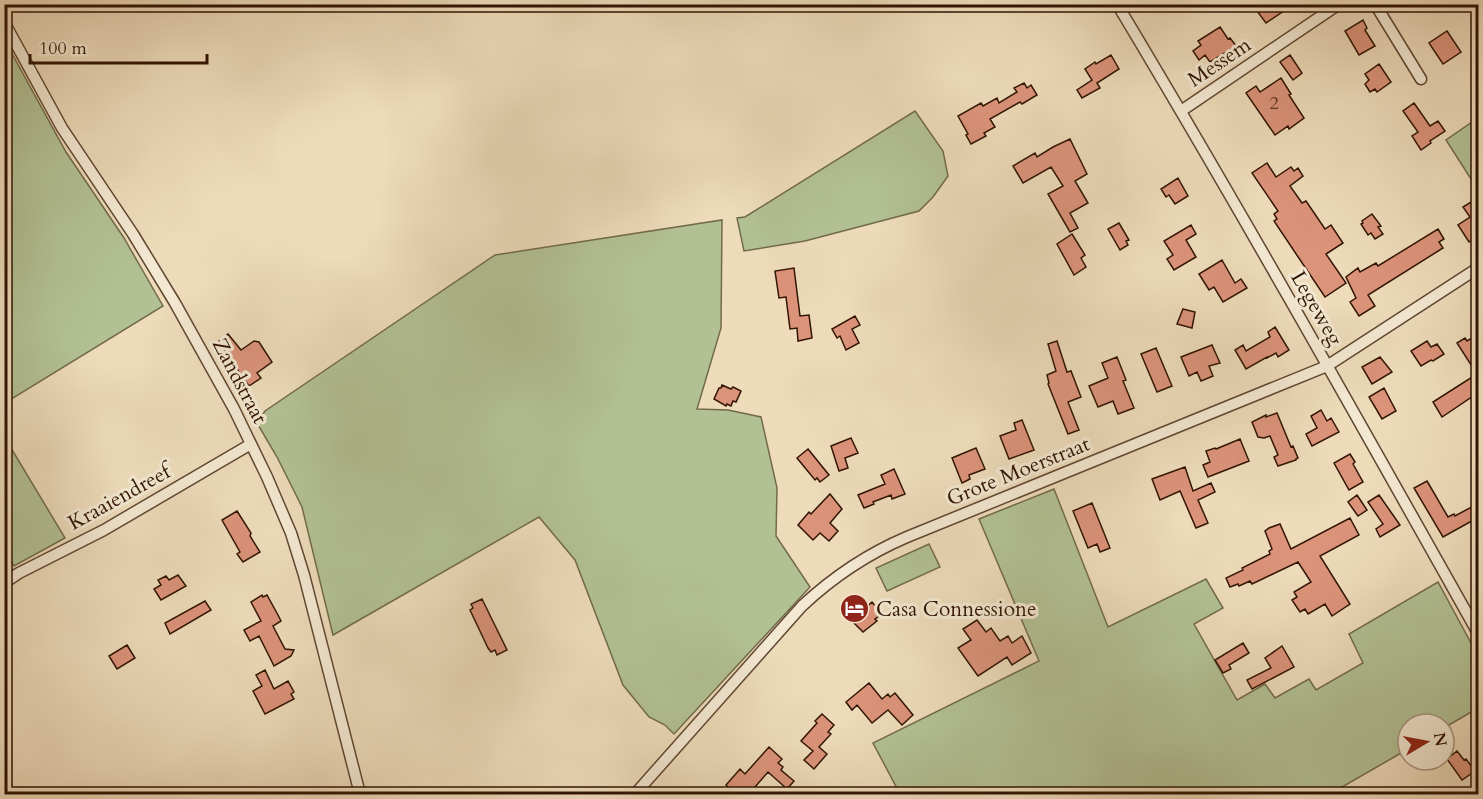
<svg xmlns="http://www.w3.org/2000/svg" width="1483" height="799" viewBox="0 0 1483 799" font-family="Cardo,serif">
<style>
.green{fill:#b2c194;stroke:#726a4c;stroke-width:1.5}
.building{fill:#db937a;stroke:#311403;stroke-width:1.5}
.lines{fill:none;stroke-linecap:round;stroke-linejoin:round}
.street-casing{stroke:#604631;stroke-width:13}
.street{stroke:#f3e8d2;stroke-width:10}
.labels{text-anchor:middle;stroke-width:6;stroke-linejoin:round;paint-order:stroke}
.number-label{font-size:18px;fill:#5c3421}
.street-label{font-size:21px;fill:#311403;stroke:#f3e8d2}
.poi-label{font-size:21px;fill:#311403;stroke:#f3e8d2;text-anchor:start}
</style>
<rect width="100%" height="100%" fill="#eddbba"/>
<filter id="stains"><feTurbulence type="fractalNoise" baseFrequency=".00333" numOctaves="4"/><feColorMatrix values="0 0 0 0 .2 0 0 0 0 .09 0 0 0 0 .02 0 0 0 .5 -.17"/></filter>
<radialGradient id="worn" r=".72"><stop offset=".6" stop-color="#630" stop-opacity="0"/><stop offset="1" stop-color="#630" stop-opacity=".3"/></radialGradient>
<path class="green" d="M5,41L66,152L124,238L163,306L5,403Z
M915,111L943,151L948,176L933,197L919,211L805,241L744,251L737,218L745,217Z
M1478,118V190L1446,140Z
M722,220L721,328L697,409L728,410L761,417L777,488L776,536L810,587L674,734L665,725L649,717L623,685L575,560L539,517L333,635L302,507L277,457L257,423L265,411L495,255Z
M5,438L65,538L14,566L5,549Z
M1054,489L1108,627L1206,579L1223,608L1194,624L1237,700L1265,684L1275,698L1309,679L1316,690L1363,663L1349,634L1438,582L1478,656V708L1444,728V724H1408V749L1330,794H900L873,743L1039,661L979,519Z
M929,544L940,567L887,591L876,568Z"/>
<path class="building" d="M1267,4H1294L1266,23L1257,11Z
M1363,20L1367,28L1365,30L1375,46L1359,55L1345,31Z
M1220,27L1228,39L1230,38L1237,47L1227,54L1226,52L1210,62L1205,55L1199,60L1193,51L1201,45L1198,41Z
M1447,31L1461,52L1443,64L1429,43Z
M1111,55L1119,69L1097,83L1100,88L1082,98L1077,90L1092,80L1085,69L1095,62L1096,64Z
M1290,55L1302,73L1293,80L1280,62Z
M1379,64L1391,82L1377,92L1375,89L1370,92L1365,84L1369,80L1365,74Z
M1281,78L1291,94L1289,95L1304,118L1289,129L1288,126L1275,135L1246,93L1256,86L1260,92Z
M1024,83L1027,88L1031,85L1037,95L1022,104L1020,102L990,119L995,127L984,133L986,136L971,144L966,135L968,134L958,116L981,103L983,106L997,98L999,103L1017,92L1014,88Z
M1414,103L1430,126L1438,121L1445,131L1430,141L1431,143L1421,150L1412,136L1418,132L1403,111Z
M1070,139L1087,174L1075,181L1088,203L1070,213L1078,228L1070,232L1048,194L1063,186L1051,167L1023,183L1013,166L1035,153L1037,157L1053,147Z
M1267,163L1276,177L1291,167L1294,171L1298,168L1303,176L1290,186L1302,203L1306,201L1325,229L1331,225L1343,243L1326,254L1346,283L1325,297L1274,221L1277,219L1274,214L1278,211L1252,173Z
M1178,178L1188,196L1175,204L1169,195L1166,197L1161,189Z
M1479,197V235L1469,242L1458,225L1470,217L1463,207Z
M1372,214L1381,226L1378,227L1383,234L1375,239L1371,233L1368,235L1361,224L1363,223L1362,221Z
M1119,223L1129,240L1126,241L1128,245L1120,250L1108,229Z
M1191,225L1196,234L1186,240L1196,257L1174,270L1167,259L1173,255L1164,241Z
M1438,229L1444,239L1439,242L1443,248L1368,295L1375,306L1359,316L1350,302L1356,298L1346,277L1358,268L1360,272L1376,263L1378,266Z
M1072,234L1085,255L1081,258L1086,267L1074,275L1057,244Z
M1222,260L1235,283L1241,279L1247,288L1223,302L1214,287L1209,290L1199,274Z
M794,268L800,316L809,315L812,338L798,341L797,328L790,329L786,297L779,298L775,271Z
M1183,309L1195,312L1192,328L1177,324Z
M855,316L860,325L852,329L859,343L846,350L840,336L837,338L832,329Z
M1275,327L1289,350L1278,357L1276,353L1267,358V357L1246,369L1235,350L1243,345L1246,351L1270,337L1268,332Z
M228,334L241,350L254,341L259,342L272,362L257,373L261,378L249,386L218,342Z
M1465,338L1467,341L1472,338L1479,348V392L1442,417L1433,402L1477,374L1457,343Z
M1057,341L1067,372L1071,371L1081,397L1068,402L1079,430L1068,434L1048,384L1049,383L1047,375L1056,371L1048,344Z
M1427,341L1431,347L1437,344L1444,354L1433,361L1431,360L1421,366L1411,351Z
M1212,345L1220,363L1209,366L1213,376L1201,381L1197,372L1189,376L1181,357Z
M1156,348L1172,386L1157,392L1141,354Z
M1117,357L1126,380L1123,381L1134,408L1118,414L1113,401L1098,407L1089,386L1108,378L1102,363Z
M1380,357L1392,372L1372,384L1362,367Z
M722,385L731,389L733,387L741,391L736,402L733,401L731,406L727,404L726,406L714,399L719,388H721Z
M1384,388L1396,411L1382,419L1369,397Z
M1321,410L1327,421L1331,418L1339,432L1312,446L1306,434L1317,428L1311,416Z
M1277,413L1291,447L1293,446L1298,458L1296,459V460L1278,466L1274,457L1278,455L1270,436L1264,438L1258,437L1252,422L1266,415V417Z
M1022,420L1034,450L1009,459L1000,436L1016,430L1014,423Z
M851,438L858,453L845,458L848,468L839,471L831,446Z
M1240,439L1249,461L1208,477L1203,465L1210,462L1206,451L1215,448L1216,449Z
M976,448L985,469L969,475L970,479L962,483L952,458Z
M808,449L829,475L820,482L817,478L815,480L797,458Z
M1350,454L1355,462L1353,464L1363,482L1349,490L1334,463Z
M1185,467L1193,491L1211,483L1215,492L1198,500L1208,523L1196,528L1180,491L1160,500L1152,479Z
M894,469L905,494L892,499L891,495L873,502L874,504L864,508L858,495L885,484L881,475Z
M1427,481L1448,517L1454,514L1455,516L1479,503V517L1443,537L1414,488Z
M830,494L842,509L830,523L838,531L829,541L820,533L813,540L798,525L809,512L811,514Z
M1357,495L1367,510L1358,516L1348,502Z
M1379,495L1400,525L1380,537L1376,529L1383,524L1368,502Z
M1092,503L1110,548L1100,552L1097,544L1088,548L1073,511Z
M237,511L251,533L250,536L260,552L243,562L237,554L240,552L222,520Z
M1350,518L1359,535L1320,556L1350,604L1332,616L1325,604L1308,614L1305,609L1300,612L1292,600L1297,597L1294,592L1311,582L1298,562L1252,584L1250,581L1239,586L1238,584L1230,587L1226,578L1243,570L1242,568L1270,554L1269,551L1272,549L1265,531L1269,528L1280,524L1291,549Z
M178,575L186,586L161,600L154,589L161,585L158,580L166,576L169,580Z
M262,595L263,597L267,595L278,615L281,621L273,626L285,649L294,650L291,656L274,666L259,636L250,641L244,630L261,621L251,602Z
M482,599L507,650L497,655L495,650L491,652L488,648L470,610L473,608L471,604Z
M858,600L865,608L872,602L882,614L875,619L877,621L863,632L851,620L853,619L846,610Z
M205,601L211,610L170,634L165,623Z
M977,620L986,632L991,628L1000,641L1008,636L1012,643L1022,636L1031,653L1012,665L1007,657L978,676L958,648L971,640L963,629Z
M1243,643L1249,653L1229,665L1231,669L1223,673L1215,660Z
M127,645L135,658L117,669L109,656Z
M1282,646L1294,667L1252,689L1247,680L1271,668L1265,658Z
M265,670L274,689L288,681L294,692L291,694L294,699L265,714L253,691L262,686L256,675Z
M869,683L882,699L888,694L890,697L895,693L913,715L902,725L888,710L872,723L857,705L852,710L846,702Z
M822,714L834,725L828,732L831,734L819,747L827,754L814,769L804,760L813,751L801,741L817,723L815,721Z
M769,747L782,759L778,763L783,767L781,770L794,781L787,789L768,772L748,795H737L726,785L740,769L745,774Z
M1457,751L1464,760L1466,759L1475,771L1462,780L1447,759Z"/>
<g class="lines">
<defs>
<path id="street" d="M1117,4C1242,212 1360,423 1478,633
M1375,4L1421,79
M4,22L62,128L133,234L175,303L234,409L267,477L291,533L304,575L360,794
M1181,111L1339,4
M4,583L19,573L104,530L251,444
M635,794L802,606C833,577 867,554 907,537L1327,366L1478,268"/>
</defs>
<use href="#street" class="street-casing"/>
<use href="#street" class="street"/>
</g>
<defs>
<symbol id="hotel-disc" viewBox="-11 -11 22 22"><circle r="9.5" fill="#8f2418" stroke="#f3e8d2"/><path d="M-6-4.5h1.5V1H6V5H4.5V3h-9V5H-6ZM-4 0a1.8 1.8 0 1 1 3.6 0ZM.5 0V-2.5h3Q6-2.5 6 0Z" fill="#fff"/></symbol>
</defs>
<g fill-rule="evenodd">
<use href="#hotel-disc" x="838" y="592" width="33" height="33"/>
</g>
<g class="labels">
<g class="number-label">
<text x="1274" y="109">2</text>
</g>
<g class="street-label">
<text transform="translate(1219 62) rotate(-34)" y="7">Messem</text>
<text transform="translate(1317 308) rotate(60)" y="7">Legeweg</text>
<text transform="translate(240 381) rotate(62)" y="7">Zandstraat</text>
<text transform="translate(1018 471) rotate(-22)" y="7">Grote Moerstraat</text>
<text transform="translate(119 497) rotate(-29)" y="7">Kraaiendreef</text>
</g>
<g class="poi-label">
<text x="876" y="616">Casa Connessione</text>
</g>
</g>
<rect width="1483" height="799" fill="none" stroke="#eddbba" stroke-width="24"/>
<rect x="6" y="6" width="1471" height="787" fill="none" stroke="#311403" stroke-width="3"/>
<rect x="12" y="12" width="1459" height="775" fill="none" stroke="#311403" stroke-width="1.5"/>
<g transform="translate(1426 742) rotate(80)"><circle r="28" fill="#f3e8d2" stroke="#a5937f" stroke-width="1.5"/>
<path d="M0-4.5L10 22L0 15L-10 22Z" fill="#8f2418"/>
<text y="-9" font-size="16" font-weight="bold" text-anchor="middle" fill="#311403">N</text>
</g>
<path d="M30 54v9h177v-9" fill="none" stroke="#311403" stroke-width="3"/>
<text x="39" y="54" font-size="18" fill="#311403" stroke="#f3e8d2" stroke-width="4.5" paint-order="stroke">100 m</text>
<rect width="100%" height="100%" filter="url(#stains)"/>
<rect width="100%" height="100%" fill="url(#worn)"/>
</svg>
